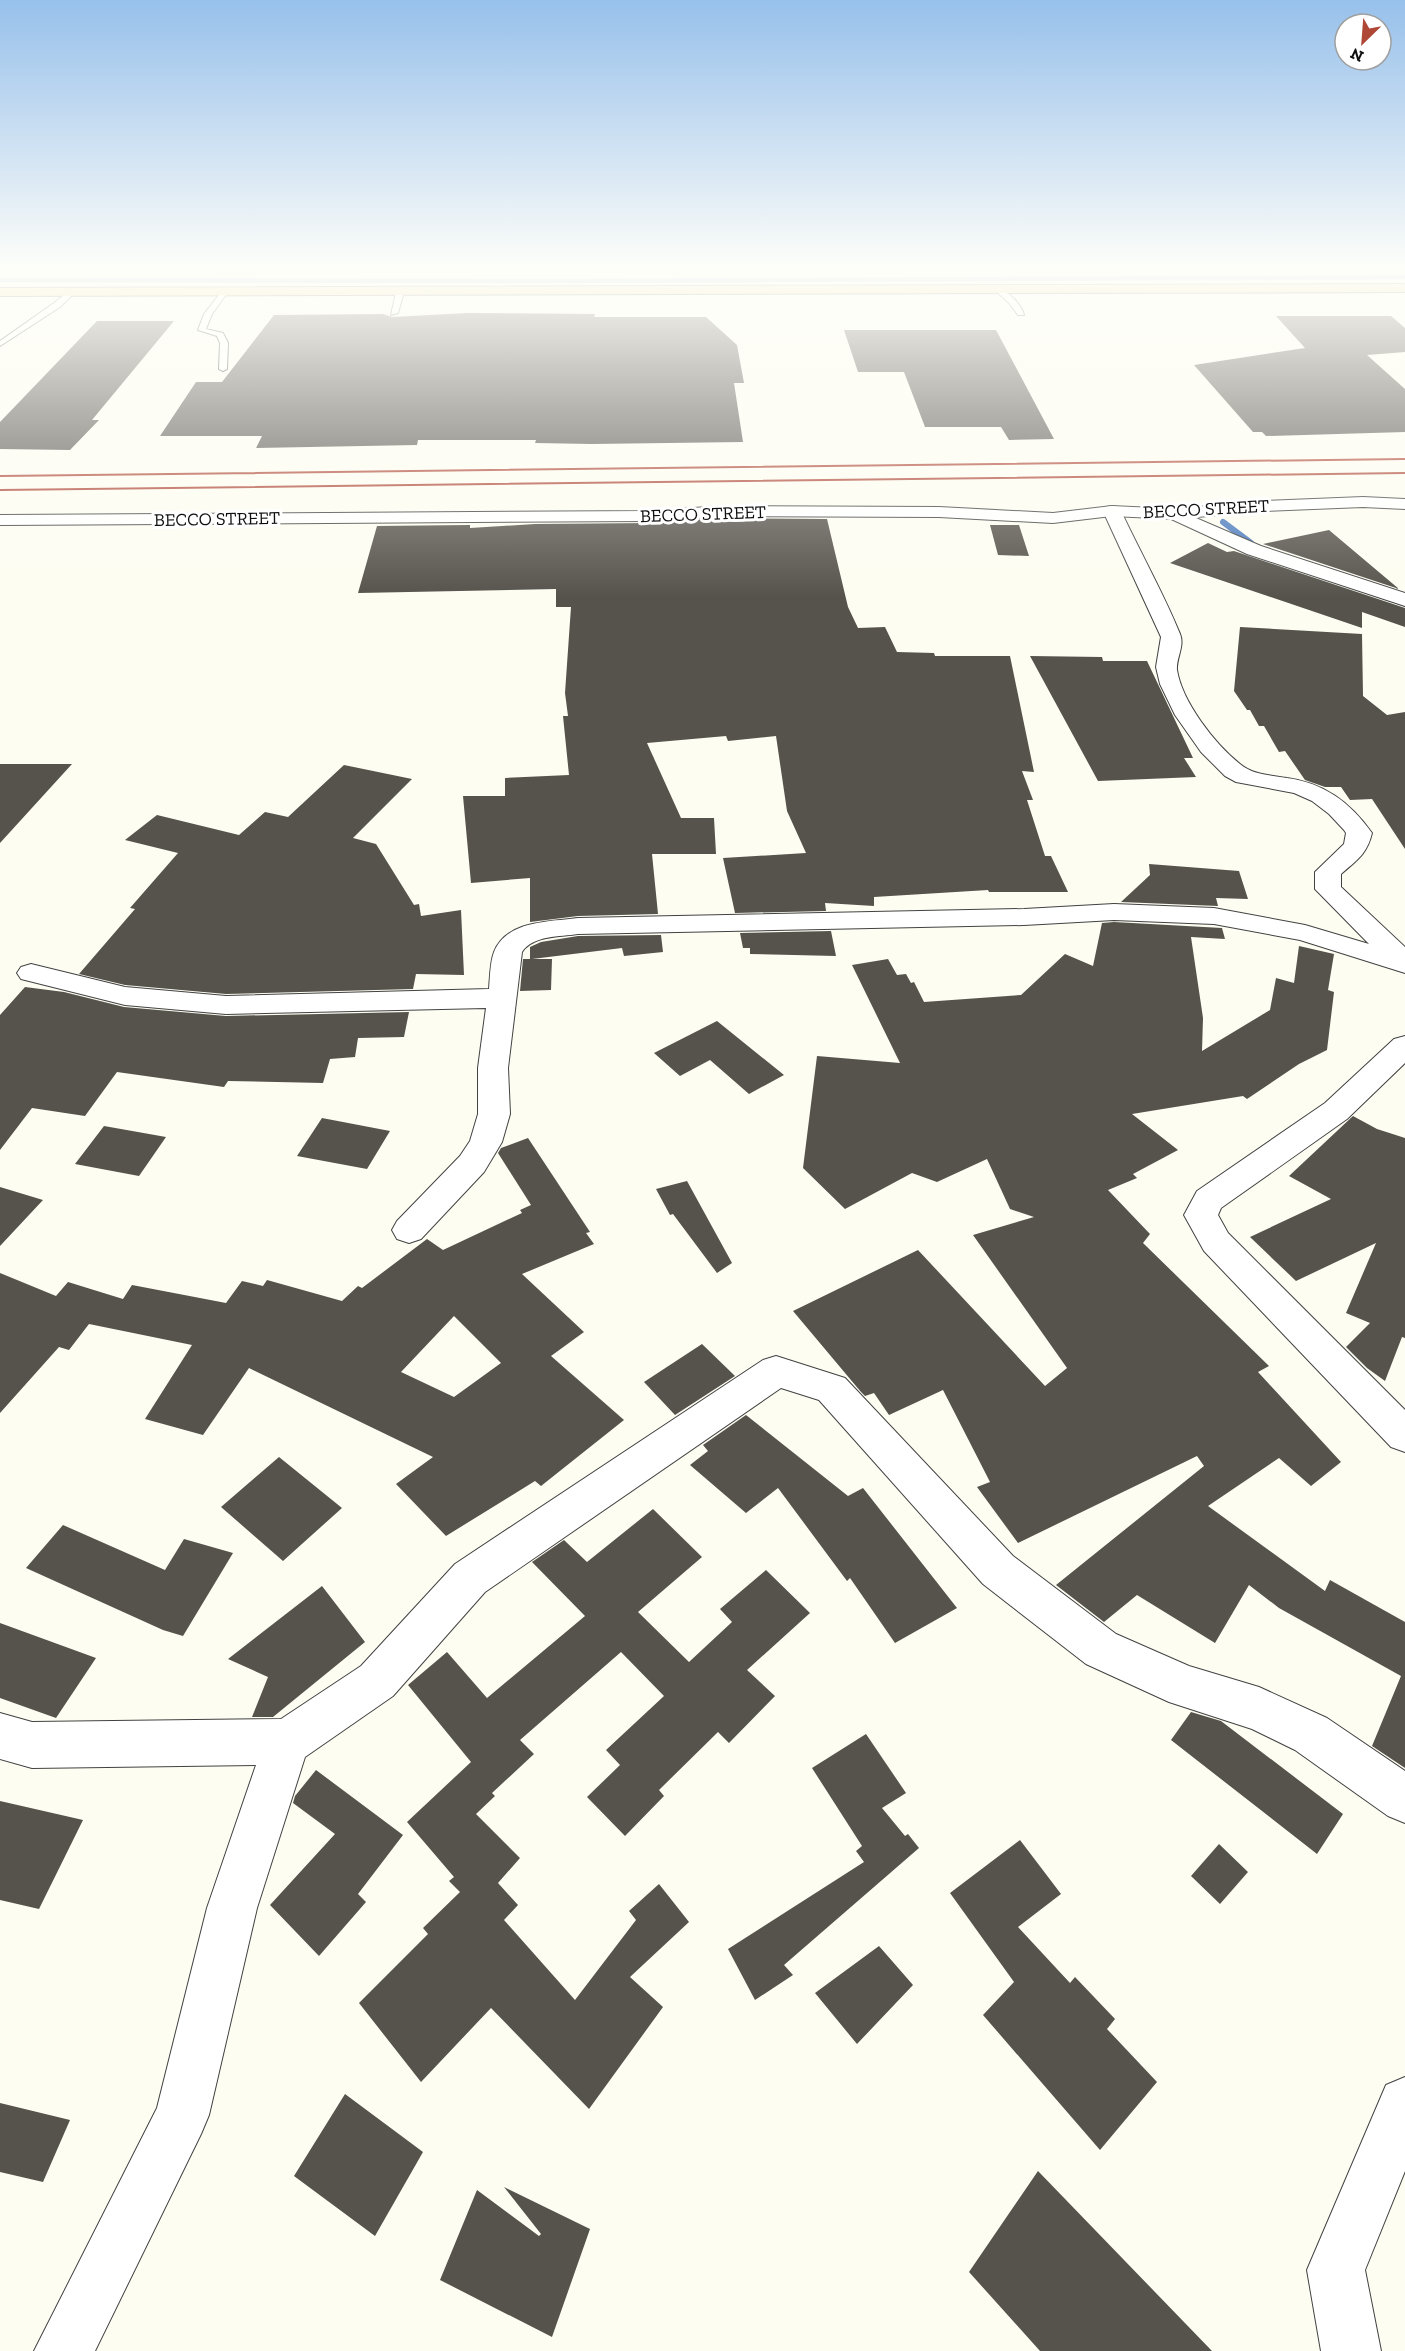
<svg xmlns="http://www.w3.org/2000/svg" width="1405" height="2351" viewBox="0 0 1405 2351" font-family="'Zilla Slab',serif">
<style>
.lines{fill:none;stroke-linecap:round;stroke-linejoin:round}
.stream-far1{stroke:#4c7bbd;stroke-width:4.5}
.stream{stroke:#4c7bbd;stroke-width:6}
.building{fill:#56524c;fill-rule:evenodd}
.service-casing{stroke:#424242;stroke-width:2}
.minor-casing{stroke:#424242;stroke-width:2}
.tertiary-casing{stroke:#424242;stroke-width:2}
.trunk-casing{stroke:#202020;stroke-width:2}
.service{fill:#fff;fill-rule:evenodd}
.minor{fill:#fff;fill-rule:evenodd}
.tertiary{fill:#fff;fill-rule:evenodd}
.trunk{fill:#e6cc72;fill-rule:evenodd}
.rail{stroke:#af4737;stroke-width:2}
.labels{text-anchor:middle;stroke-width:6;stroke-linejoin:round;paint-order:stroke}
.far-street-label{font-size:18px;fill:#0f0f0f;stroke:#fff}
</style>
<rect width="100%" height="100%" fill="#fdfdf2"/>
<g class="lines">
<path class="stream-far1" d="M0,280L572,281L1405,277"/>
<path class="stream" d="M1223,522L1251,543"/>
</g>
<path class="building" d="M468,313L595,314L594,317H706L737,345L744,383H734L743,442L592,444L535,443L536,440H418L417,445L256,448L262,436H160L196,382H222L274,315L383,314L392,317Z
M1276,316H1391L1405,328V352L1367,355L1405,389V432L1266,436L1262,432H1253L1194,365L1305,348Z
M97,321H174L92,420H99L70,450L0,449V422Z
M844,330H996L1054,439L1009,440L1001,427H925L904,372H858Z
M722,518L827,519L848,607L858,628L885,627L897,652L934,653L935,656H1010L1034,772L1022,771L1033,800H1027L1045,856H1051L1068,892H989L988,890L874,897V906L825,903L826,911L735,913L723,858L806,853L787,811L776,736L728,741L726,736L647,743L681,818H714L716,854H652L658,914L578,916L530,922V878L471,883L463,796H505V778L569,775L563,716H568L565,693L571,607H556V589L358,593L377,526L470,525V528L535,524L650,523Z
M990,525H1019L1029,556L998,555Z
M1329,530L1399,589L1263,544Z
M1208,543L1227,552L1234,551L1405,608V627L1362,612V628L1170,563Z
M1240,627L1362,634L1363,696L1387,715L1405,712V849L1372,799L1350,800L1341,787H1325L1305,780L1285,751L1279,752L1264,726H1259L1250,710H1247L1234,691Z
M1030,656L1102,657L1103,661H1147L1193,758H1184L1196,777L1098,781Z
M0,764H72L0,843Z
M344,765L412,779L353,838L376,844L414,905L419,904L421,916L461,910L464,975L416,974L413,989L226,994L125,985L79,974L135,909L130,908L178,853L125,840L157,815L239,835L265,812L288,817Z
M1149,864L1239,871L1248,899L1216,898L1218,906L1121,902L1150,875Z
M1114,922L1222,928L1225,939L1191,937L1203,1018L1202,1051L1270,1010L1276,978L1294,983L1299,946L1334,954L1328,990L1334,992L1327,1050L1299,1064L1247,1099L1243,1096L1132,1114L1178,1150L1133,1174L1137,1178L1108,1190L1150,1234L1143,1243L1269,1366L1258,1372L1341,1462L1311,1486L1279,1458L1208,1506L1325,1591L1330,1580L1405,1622V1768L1372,1746L1401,1676L1279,1608L1249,1585L1215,1643L1137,1595L1104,1622L1056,1585L1204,1466L1197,1456L1018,1543L977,1487L990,1482L943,1390L889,1415L874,1393L865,1396L861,1392L793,1311L918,1250L1045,1386L1067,1368L973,1235L1034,1217L1010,1209L987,1159L937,1182L912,1173L845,1209L803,1168L817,1056L900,1063L852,965L888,959L897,975L906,974L911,983L914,982L924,1002L1021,995L1065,954L1093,966L1102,923Z
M831,931L836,956L750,954V948H743L740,933Z
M661,935L663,952L624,956L622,948L532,959H552L551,990L520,991L523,959H530V947L541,942L578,936Z
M25,987L64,992L124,1007L226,1016L409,1012L404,1037L358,1038L355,1057L330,1059L323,1083L228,1081L224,1087L117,1072L85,1116L32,1108L0,1150V1015Z
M717,1021L784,1075L749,1094L710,1060L680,1076L654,1053Z
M1353,1116L1377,1129L1405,1138V1338L1402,1337L1385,1381L1367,1368L1346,1347L1370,1323L1346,1313L1376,1243L1296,1281L1250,1237L1331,1199L1289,1176Z
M322,1118L390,1131L367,1169L297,1156Z
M104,1126L166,1137L139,1176L75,1164Z
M528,1138L590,1232L586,1233L594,1244L522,1274L584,1332L551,1356L624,1420L541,1486L535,1481L446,1536L396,1484L433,1457L249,1368L203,1435L145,1419L192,1345L89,1324L69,1350L59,1347L0,1413V1273L56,1296L68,1282L123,1299L132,1285L226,1303L242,1281L263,1286L267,1280L342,1301L358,1286L362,1288L427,1239L443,1250L522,1213L520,1210L531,1205L498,1153L501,1148ZM454,1316L501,1363L454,1397L401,1372Z
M687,1181L732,1263L717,1273L673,1214L670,1215L656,1189Z
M0,1187L43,1200L0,1246Z
M702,1344L735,1376L675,1415L644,1382Z
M746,1415L848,1496L863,1488L957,1608L895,1643L850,1578L847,1581L778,1488L746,1513L690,1465L708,1451L703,1445Z
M279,1457L342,1508L283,1561L221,1507Z
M653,1509L702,1557L638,1612L689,1662L732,1622L720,1609L766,1570L810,1613L747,1670L775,1696L729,1743L718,1732L659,1790L664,1796L625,1836L587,1797L620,1765L606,1750L664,1696L621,1652L520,1740L534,1754L492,1793L495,1796L476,1814L520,1858L498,1883L518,1905L504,1920L575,2000L636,1920L629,1911L659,1884L689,1922L630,1977L663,2007L589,2109L491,2008L421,2082L359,2003L428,1934L423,1928L460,1892L449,1881L454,1877L407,1822L471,1762L408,1685L447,1652L487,1698L585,1616L532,1562L564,1540L587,1562Z
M63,1525L165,1570L184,1539L233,1553L183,1636L163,1630L26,1568Z
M322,1586L365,1642L273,1717H252L268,1677L228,1659Z
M0,1623L96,1658L56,1718L0,1698Z
M1191,1712L1221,1721L1343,1814L1317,1854L1171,1740Z
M866,1734L906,1793L882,1808L905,1836L908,1834L919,1848L784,1965L793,1975L755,2000L728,1949L864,1862L856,1851L862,1846L812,1768Z
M316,1770L403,1835L358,1894L366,1902L319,1956L270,1905L335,1834L293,1803L295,1796Z
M0,1801L83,1820L39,1909L0,1900Z
M1020,1840L1061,1894L1018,1927L1070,1983L1075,1977L1115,2019L1107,2029L1157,2082L1100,2150L983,2015L1014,1982L950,1893Z
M1219,1844L1248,1872L1220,1904L1191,1876Z
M879,1946L913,1985L857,2044L815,1993Z
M345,2094L423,2152L375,2236L294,2176Z
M0,2103L70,2120L43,2182L0,2172Z
M1038,2171L1212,2351H1040L969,2272Z
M504,2187L590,2229L552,2337L440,2280L477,2190L539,2236L541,2234Z"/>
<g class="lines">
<defs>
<path id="service" d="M996,289C1007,289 1022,305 1024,315H1018L1009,303L996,291Z
M400,290L404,292L398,313L391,315L396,292Z
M69,291L75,292L60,307L0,346V341L54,303Z
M222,291L228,292L212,314L206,329L223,333L228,343L227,369L223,371L219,369L220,343L217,336L198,330L204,314Z"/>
<path id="minor" d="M1112,506L1118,507L1121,511C1140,552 1163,592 1180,634C1185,646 1176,658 1177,670C1182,702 1215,744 1240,764C1253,775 1270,775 1287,778C1324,783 1350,802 1372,833C1367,854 1357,860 1341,874V887L1405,947V973L1300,940L1214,924L1114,920L1024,925L578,934C560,937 533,935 522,952L508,1068L510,1114L502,1142L484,1172L421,1239L409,1243L397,1239L392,1230L397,1221L460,1156L470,1141L478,1114V1068L486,1008L226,1014L125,1005L21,979L17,973L21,967L31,964L125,987L226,996L489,989C490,978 490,962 494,952C507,920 549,922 578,918L1024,909L1114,904L1214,908L1305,925L1369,944L1315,889V872L1344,844L1346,833L1344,830L1329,814L1312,801L1294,793L1236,782L1225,776L1201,752L1175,715L1160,684L1156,667L1161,637L1103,511L1106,507Z
M1175,509L1261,546L1405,593V606L1247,554L1169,518L1166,514L1169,510Z
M1405,1036V1063L1347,1119L1221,1208L1218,1215L1228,1233L1405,1410V1452L1391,1447L1204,1251L1184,1215L1197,1191L1325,1103L1394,1039Z
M776,1356L845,1378L1013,1556L1116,1634L1189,1666L1259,1687L1327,1718L1405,1771V1823L1388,1816L1295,1750L1252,1729L1169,1702L1086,1664L983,1584L819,1400L781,1388L485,1592L393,1696L305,1757L257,1908L209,2115L201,2134L95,2351H34L157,2108L207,1908L256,1765L32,1768L0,1759V1713L32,1722L281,1719L361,1666L455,1564L763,1360Z
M1405,2077V2171L1365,2270L1381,2351H1321L1307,2270L1386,2085Z"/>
<path id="tertiary" d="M1363,497L1405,499V509L1363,507L1264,511L1175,519L1112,516L1053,523L939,517L722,516L650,521L0,525V515L650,511L722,506L939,507L1053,513L1112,506L1175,509L1264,501Z"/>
<path id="trunk" d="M1405,284V292L0,296V288Z"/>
</defs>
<use href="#service" class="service-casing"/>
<use href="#minor" class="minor-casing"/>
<use href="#tertiary" class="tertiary-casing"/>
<use href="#trunk" class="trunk-casing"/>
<use href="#service" class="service"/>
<use href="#minor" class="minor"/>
<use href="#tertiary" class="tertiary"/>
<use href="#trunk" class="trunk"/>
<path class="rail" d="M0,476L1405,459
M0,490L1405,473"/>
</g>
<linearGradient id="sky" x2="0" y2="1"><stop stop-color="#97c0eb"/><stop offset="0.45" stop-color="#fefef9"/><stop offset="1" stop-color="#fefef9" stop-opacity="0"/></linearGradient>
<rect width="1405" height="597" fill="url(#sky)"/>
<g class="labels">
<g class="far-street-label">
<text transform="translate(1206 509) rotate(-3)" y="6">BECCO STREET</text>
<text transform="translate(703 514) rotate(-2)" y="6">BECCO STREET</text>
<text transform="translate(217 519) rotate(-1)" y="6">BECCO STREET</text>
</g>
</g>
<g transform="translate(1363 42) rotate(205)"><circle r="28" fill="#ffffff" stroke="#9f9f9f" stroke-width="1.5"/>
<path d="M0-4.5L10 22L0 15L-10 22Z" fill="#af4737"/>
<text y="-9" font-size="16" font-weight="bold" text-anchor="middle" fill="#0f0f0f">N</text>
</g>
</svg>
